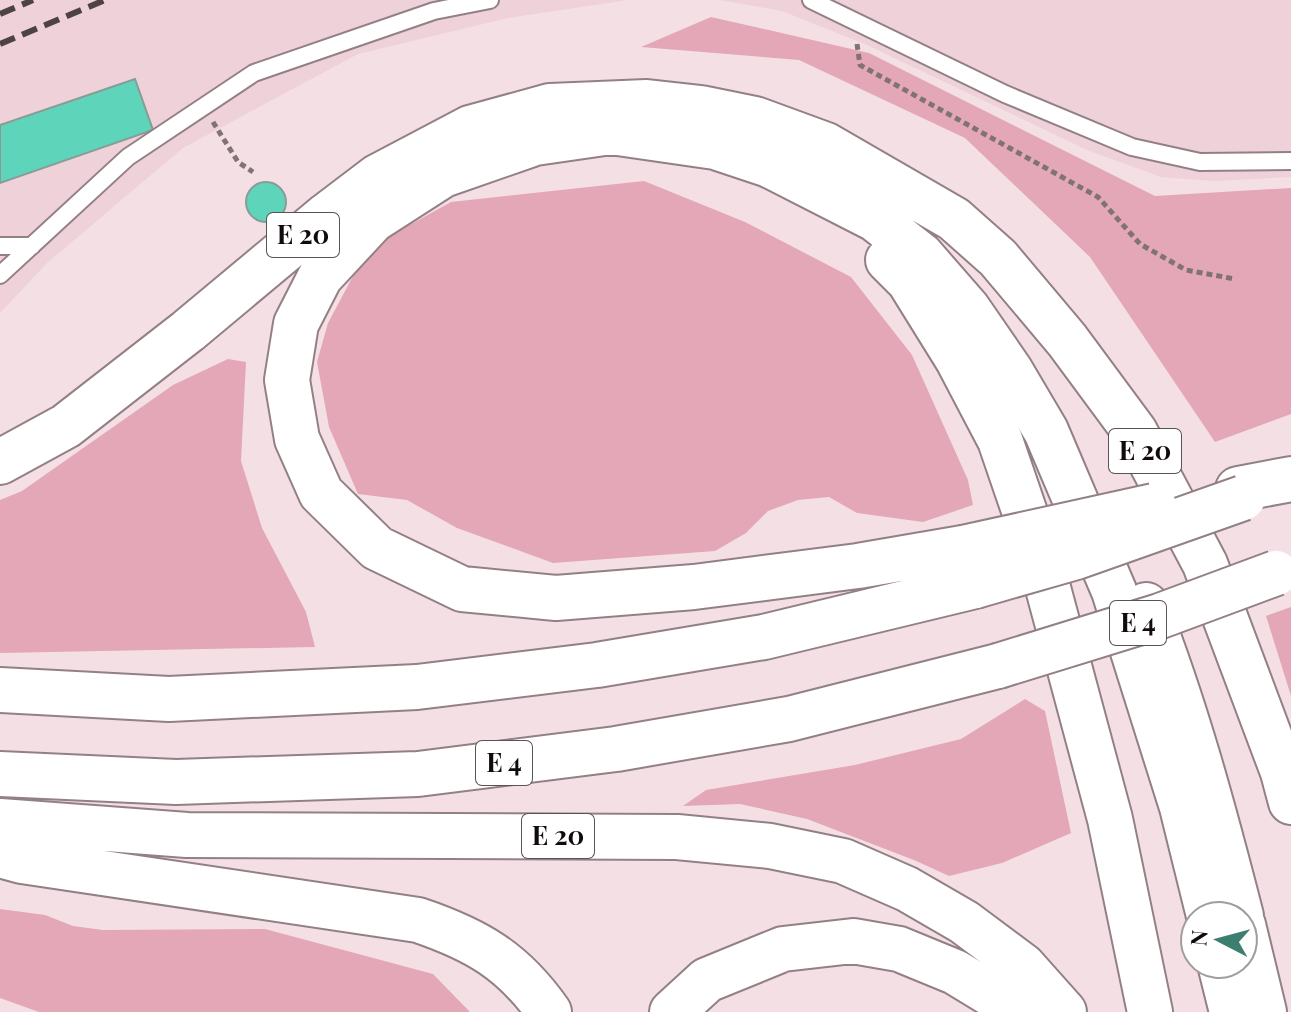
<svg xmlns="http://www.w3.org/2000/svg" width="1291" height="1012" viewBox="0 0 1291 1012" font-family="'Playfair Display',serif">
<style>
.built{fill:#eed1d9}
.green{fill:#e3a7b8}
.building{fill:#5ed4ba;stroke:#889c96;stroke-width:2}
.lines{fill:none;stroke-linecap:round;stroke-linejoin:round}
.service-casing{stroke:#938085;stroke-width:20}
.motorway-casing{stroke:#938085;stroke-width:48}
.path{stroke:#807276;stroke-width:5;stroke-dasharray:6 4;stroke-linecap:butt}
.service{stroke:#fff;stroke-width:16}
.motorway{stroke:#fff;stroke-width:44}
.rail{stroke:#4d4345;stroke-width:6;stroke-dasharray:16 8;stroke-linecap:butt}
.motorway-bridge-casing{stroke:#938085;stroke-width:48;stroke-linecap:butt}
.motorway-bridge{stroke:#fff;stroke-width:44}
.labels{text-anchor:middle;stroke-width:7;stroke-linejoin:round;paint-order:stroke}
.shield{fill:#fff;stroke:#585455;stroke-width:2}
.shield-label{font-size:26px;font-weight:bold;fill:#110b0c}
</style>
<rect width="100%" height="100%" fill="#f4dfe5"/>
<path class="built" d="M0,0H628L508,18L358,54L183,148L47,263L0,313Z
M719,0H1291V177L1214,181L1161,177L1087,150L867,45L782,11Z"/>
<path class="green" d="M711,17L869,53L1155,196L1291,188V414L1215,442L1090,257L965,138L799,60L641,47Z
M644,181L745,222L851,277L912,355L968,480L973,505L923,522L857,513L829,497L798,500L768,511L746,533L715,551L553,563L457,528L407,500L358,494L329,427L317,362L328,323L368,248L451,202Z
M228,359L246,362L241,461L262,528L306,612L315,647L0,653V500L22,491L173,385Z
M1291,607V696L1266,616Z
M1025,699L1045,711L1071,833L1002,863L949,876L914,860L807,819L740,804L683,806L706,790L855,765L961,739Z
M0,909L45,915L73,926L103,930L265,929L433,974L470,1012H39L0,998Z"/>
<path class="building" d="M135,79L153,130L0,183V125Z
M246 202a20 20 0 1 1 40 0a20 20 0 1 1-40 0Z"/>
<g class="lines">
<defs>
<path id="service" d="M811,0L1005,94L1132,147L1200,162L1291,161
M0,246H32
M0,275L128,157L254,73L434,11L490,0"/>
<path id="motorway" d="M888,260L909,281L958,360L1000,440L1038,551L1110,819L1150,1012
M0,462L66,426L188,331L327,215L377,177L470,128L550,106L647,102L701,108L755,119L826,145L954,219L998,258L1067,340L1135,432L1205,564L1283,772L1291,802
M1238,489L1291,479
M963,548L858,566L694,587L556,598L462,589L377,548L321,493L297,439L287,380L296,324L320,277L373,220L443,175L535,143L611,132L715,147L769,165L875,219L921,255L968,309L1010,370L1046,431L1114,591L1182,807L1209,916
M1146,605C1186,707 1214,811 1241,916
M0,690L169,699L417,687L597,665L764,637L975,586
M0,774L176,782L418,774L616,749L789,719L998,666
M0,821L187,835L677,837L770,846L843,861L907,889L964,922L1023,966L1064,1012
M0,855L22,861L418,920C477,940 513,961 549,1012
M1243,925L1264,1012
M1220,964L1232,1012
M672,1012L707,980L783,949L853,941L899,949L955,972L1021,1012"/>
</defs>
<use href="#service" class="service-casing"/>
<use href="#motorway" class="motorway-casing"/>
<path class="path" d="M857,44L860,65L1098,197L1140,244L1186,270L1235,279
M213,122L238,162L253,172"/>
<use href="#service" class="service"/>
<use href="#motorway" class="motorway"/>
<path class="rail" d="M0,14L33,0
M0,44L105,0"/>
<defs>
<path id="motorway-bridge" d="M963,548L1154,506
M975,586L1076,557L1243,498
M998,666L1160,616L1276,573"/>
</defs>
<use href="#motorway-bridge" class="motorway-bridge-casing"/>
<use href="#motorway-bridge" class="motorway-bridge"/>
</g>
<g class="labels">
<g class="shield">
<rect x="267" y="213" width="72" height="44" rx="6"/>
<rect x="1109" y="429" width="72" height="44" rx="6"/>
<rect x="1110" y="601" width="56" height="44" rx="6"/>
<rect x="476" y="741" width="56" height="44" rx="6"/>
<rect x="522" y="814" width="72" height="44" rx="6"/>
</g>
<g class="shield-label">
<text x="303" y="244">E 20</text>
<text x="1145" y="460">E 20</text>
<text x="1138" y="632">E 4</text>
<text x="504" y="772">E 4</text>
<text x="558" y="845">E 20</text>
</g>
</g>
<g transform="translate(1219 940) rotate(276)"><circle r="38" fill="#ffffff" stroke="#a09d9e" stroke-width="2"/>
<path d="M0-6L14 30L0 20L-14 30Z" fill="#3c7e6f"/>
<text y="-12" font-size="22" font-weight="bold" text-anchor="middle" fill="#110b0c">N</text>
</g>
</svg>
